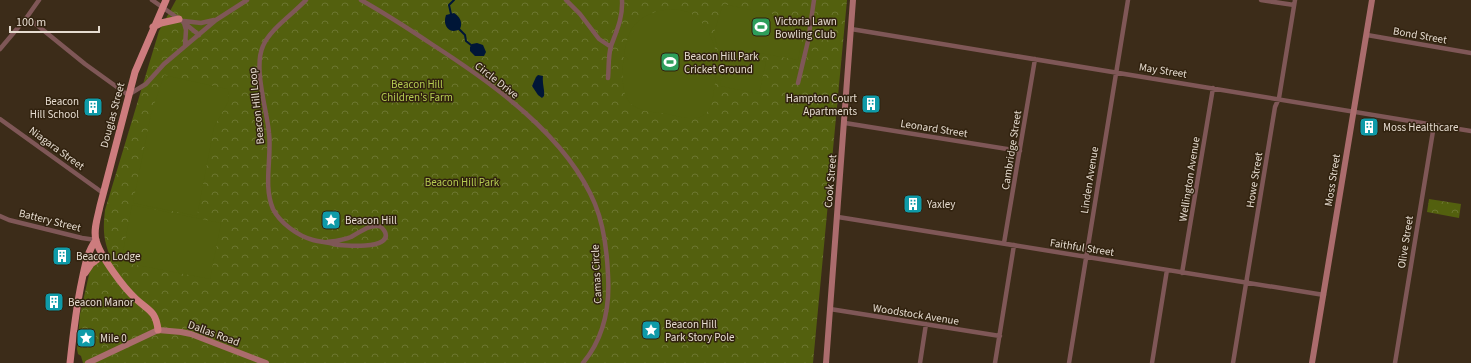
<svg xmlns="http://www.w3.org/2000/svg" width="1471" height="363" viewBox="0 0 1471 363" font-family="'Source Sans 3',sans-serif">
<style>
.park{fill:url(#park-crowns)}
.pitch{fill:#53600e}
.water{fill:#001637}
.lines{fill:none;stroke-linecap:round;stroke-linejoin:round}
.stream{stroke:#001637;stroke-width:2}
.street{stroke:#7f5757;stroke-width:4.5}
.secondary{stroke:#ab6c6d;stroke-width:6}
.primary{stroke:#cd7c7e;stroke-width:7}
.labels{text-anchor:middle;stroke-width:3;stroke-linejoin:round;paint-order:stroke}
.poi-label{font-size:11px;fill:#e6dcd0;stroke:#31220f;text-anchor:start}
.street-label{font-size:11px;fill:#e6dcd0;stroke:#31220f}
.park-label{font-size:11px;fill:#b5cc51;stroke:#31220f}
</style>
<defs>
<pattern id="park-crowns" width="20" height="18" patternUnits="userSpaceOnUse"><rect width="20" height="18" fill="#53600e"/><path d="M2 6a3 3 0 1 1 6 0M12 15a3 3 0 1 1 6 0" fill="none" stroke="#6c7630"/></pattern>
</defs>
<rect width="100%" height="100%" fill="#3c2c19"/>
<path class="park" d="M176,0H847L813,363H83L81,356L78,354L77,349L80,314L91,266L110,256C103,239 103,228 105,210L159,31Z
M1429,199L1461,204L1459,218L1427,212Z"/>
<path class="pitch" d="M723,4L806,21L798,60L759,53L757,59L718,52L714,33Z
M664,10C672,9 680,9 688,12C705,20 715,41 717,59C717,67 716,75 715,83C713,95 713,112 700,117C691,120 676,116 667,114C655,112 639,112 630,103C617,90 623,41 633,27C640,17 653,12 664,10Z
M726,54L766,62L759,94L720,86Z
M164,75L227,89L229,92L228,102L214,127L197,216L133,203L151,114Z
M132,205L221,223L210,279L121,262Z"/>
<path class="water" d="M454,13C460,17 463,22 460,29C450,35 442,26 446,15Z
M477,43L483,45L486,52L484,56H475L470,51V47L472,44Z
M538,75L543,76C542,84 545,90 544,96L542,98L538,95L532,86L536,77Z"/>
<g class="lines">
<path class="stream" d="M451,14L449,5L454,0
M459,29L465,35L466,41L471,45"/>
<path class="street" d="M152,0L182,21L199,35
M306,0C293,14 270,29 263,46C253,68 267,110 269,133C272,157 263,186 273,209C280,223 298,236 313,240C320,242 327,242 334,244C342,246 393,250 385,232C384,230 381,226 378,226C375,225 370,227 367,228C361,231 356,234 351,237C344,240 335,241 327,242
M361,0C386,14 409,29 433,45C492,83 567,136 595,204C604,226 607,251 608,275C610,307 604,338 583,363
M566,0L580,14L599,39L611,47
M1261,0L1294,5
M27,17L85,64L128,95L146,84L164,64L216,20L247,0
M184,21L201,23L214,20
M184,23L186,30L185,46
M851,29L1471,131
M1367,35L1471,53
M0,49L27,17L39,0
M608,78C609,68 608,56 611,46C617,30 623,17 622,0
M798,83L808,41L814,0
M0,119L103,193
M845,123L1020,151
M0,216L9,220L82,238L96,240
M838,217L1324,295
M1004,243L1035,59
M1182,273L1213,88
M830,309L1000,336
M920,363L926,324
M995,363L1014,245
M1069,363L1128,0
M1152,363L1167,270
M1233,363L1275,107L1279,98L1295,0
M1395,363L1434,125"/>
<path class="secondary" d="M88,363L158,330L181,332L191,334L266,363
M826,363L853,0
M1312,363L1372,0"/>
<path class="primary" d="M153,27L161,23L179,19
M85,273L91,264L103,255
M158,330C156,311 149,311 136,299C123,287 100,256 96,240C93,230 98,216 100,206L135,72L166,0
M70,363C73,335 76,308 82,280C85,266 87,252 96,240"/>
</g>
<defs>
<symbol id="stadium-square" viewBox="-11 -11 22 22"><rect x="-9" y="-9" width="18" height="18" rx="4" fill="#2e9e5b" stroke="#31220f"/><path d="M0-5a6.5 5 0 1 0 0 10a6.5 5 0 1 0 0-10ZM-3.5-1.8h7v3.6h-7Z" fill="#fff"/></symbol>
<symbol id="building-square" viewBox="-11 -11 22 22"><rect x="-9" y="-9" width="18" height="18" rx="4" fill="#0f9aa8" stroke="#31220f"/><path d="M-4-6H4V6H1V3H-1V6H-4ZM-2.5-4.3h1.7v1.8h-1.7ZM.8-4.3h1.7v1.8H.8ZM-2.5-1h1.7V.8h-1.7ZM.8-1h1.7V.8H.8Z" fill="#fff"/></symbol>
<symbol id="sight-square" viewBox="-11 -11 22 22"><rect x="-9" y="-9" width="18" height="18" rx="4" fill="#0f9aa8" stroke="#31220f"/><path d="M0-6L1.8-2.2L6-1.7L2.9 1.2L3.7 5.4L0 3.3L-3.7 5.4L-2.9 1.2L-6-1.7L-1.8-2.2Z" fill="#fff"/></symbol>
</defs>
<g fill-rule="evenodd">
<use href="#stadium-square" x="750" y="16" width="22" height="22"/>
<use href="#stadium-square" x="659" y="51" width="22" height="22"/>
<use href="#building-square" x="860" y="93" width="22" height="22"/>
<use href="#building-square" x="82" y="96" width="22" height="22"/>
<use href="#building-square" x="1358" y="116" width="22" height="22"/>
<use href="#building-square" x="902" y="193" width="22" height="22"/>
<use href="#sight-square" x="320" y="209" width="22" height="22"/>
<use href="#building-square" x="51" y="245" width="22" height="22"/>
<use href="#building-square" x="43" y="291" width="22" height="22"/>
<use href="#sight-square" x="640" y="319" width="22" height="22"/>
<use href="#sight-square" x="75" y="327" width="22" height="22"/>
</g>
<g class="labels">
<g class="poi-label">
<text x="775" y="25">Victoria Lawn<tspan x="775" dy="13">Bowling Club</tspan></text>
<text x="684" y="60">Beacon Hill Park<tspan x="684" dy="13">Cricket Ground</tspan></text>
<text x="857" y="102" text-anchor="end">Hampton Court<tspan x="857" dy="13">Apartments</tspan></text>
<text x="79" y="105" text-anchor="end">Beacon<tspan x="79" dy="13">Hill School</tspan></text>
<text x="1383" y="131">Moss Healthcare</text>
<text x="927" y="208">Yaxley</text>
<text x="345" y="224">Beacon Hill</text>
<text x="76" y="260">Beacon Lodge</text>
<text x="68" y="306">Beacon Manor</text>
<text x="665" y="328">Beacon Hill<tspan x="665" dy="13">Park Story Pole</tspan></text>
<text x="100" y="342">Mile 0</text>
</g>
<g class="street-label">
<text transform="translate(1420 35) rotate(10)" y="4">Bond Street</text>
<text transform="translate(1163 70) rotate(9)" y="4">May Street</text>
<text transform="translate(497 80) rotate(38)" y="4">Circle Drive</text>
<text transform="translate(256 106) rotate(-96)" y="4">Beacon Hill Loop</text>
<text transform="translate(112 115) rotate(-75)" y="4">Douglas Street</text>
<text transform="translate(934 128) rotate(9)" y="4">Leonard Street</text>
<text transform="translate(57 148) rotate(36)" y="4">Niagara Street</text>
<text transform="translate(1011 150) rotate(-81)" y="4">Cambridge Street</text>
<text transform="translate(1189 179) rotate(-81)" y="4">Wellington Avenue</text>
<text transform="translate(1089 180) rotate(-81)" y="4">Linden Avenue</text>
<text transform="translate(1254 180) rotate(-81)" y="4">Howe Street</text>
<text transform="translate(1332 180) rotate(-81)" y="4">Moss Street</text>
<text transform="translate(830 181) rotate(-85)" y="4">Cook Street</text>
<text transform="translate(50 220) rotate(14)" y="4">Battery Street</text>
<text transform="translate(1405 242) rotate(-81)" y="4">Olive Street</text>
<text transform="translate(1082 247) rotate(9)" y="4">Faithful Street</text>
<text transform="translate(596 274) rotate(-93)" y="4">Camas Circle</text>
<text transform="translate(916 314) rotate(9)" y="4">Woodstock Avenue</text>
<text transform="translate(214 333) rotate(20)" y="4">Dallas Road</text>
</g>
<g class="park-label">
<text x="417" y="88">Beacon Hill<tspan x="417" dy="13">Children's Farm</tspan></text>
<text x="462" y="186">Beacon Hill Park</text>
</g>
</g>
<path d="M10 26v6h89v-6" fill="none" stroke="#e6dcd0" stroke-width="2"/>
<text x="16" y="26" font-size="12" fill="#e6dcd0" stroke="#31220f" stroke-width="3" paint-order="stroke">100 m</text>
</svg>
